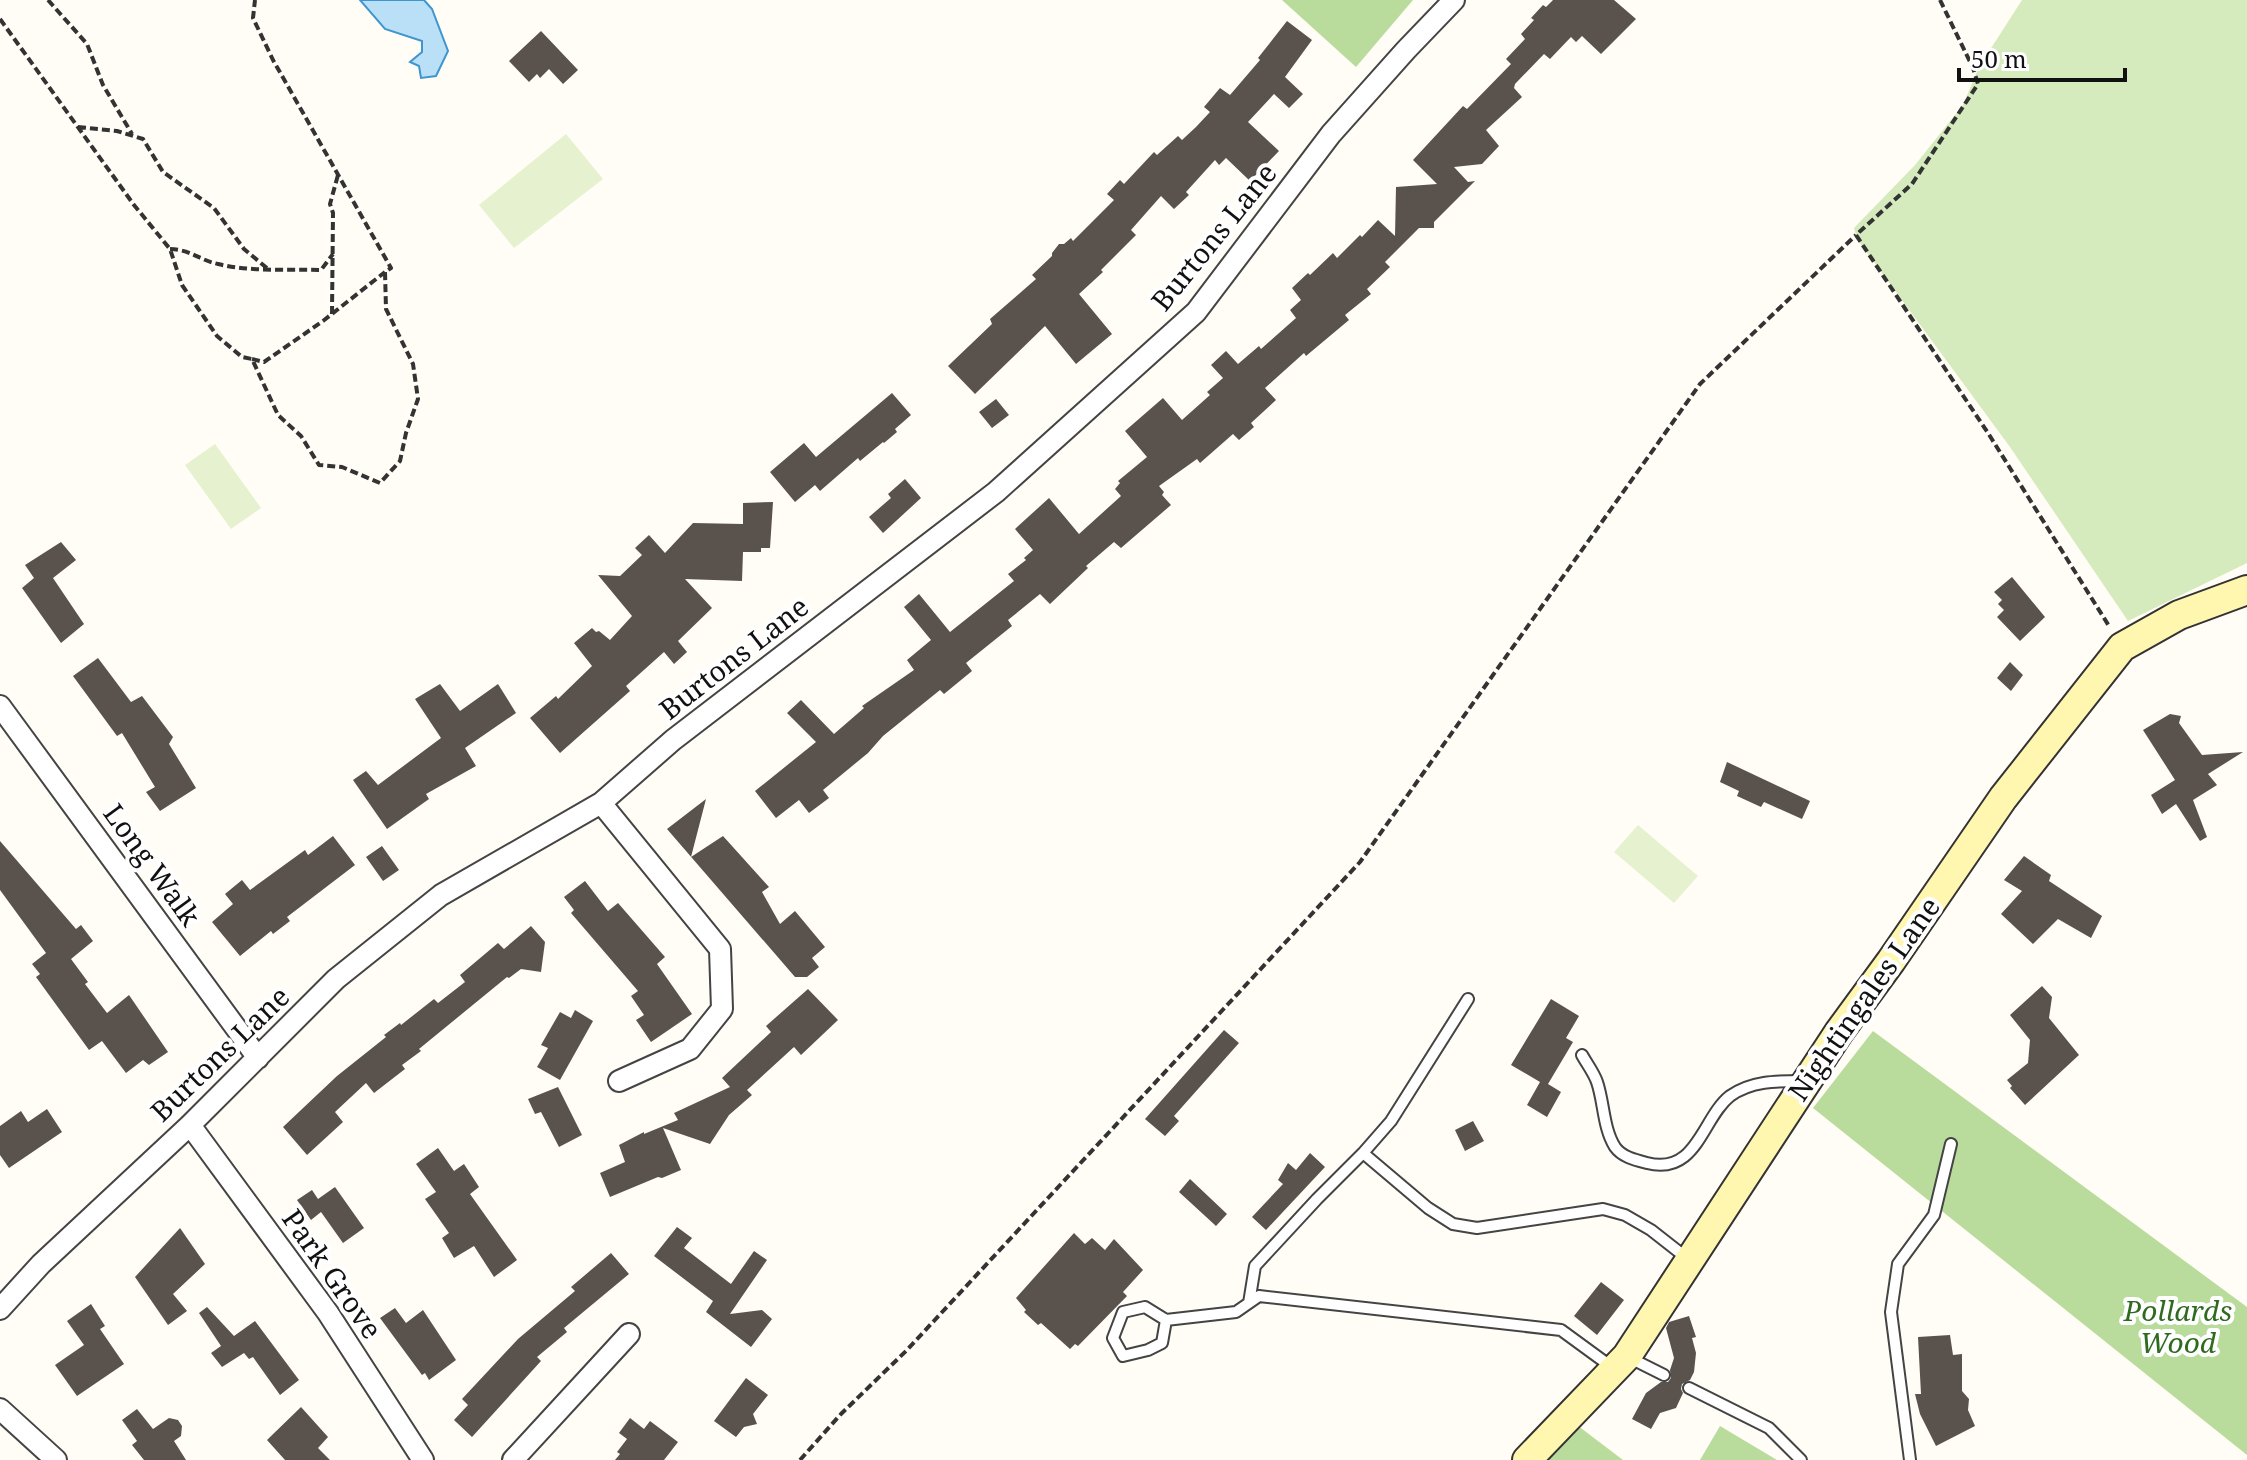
<svg xmlns="http://www.w3.org/2000/svg" width="2247" height="1460" viewBox="0 0 2247 1460" font-family="'Noto Serif',serif">
<style>
.green{fill:#d5ebbd}
.forest{fill:#b9dc9c}
.pitch{fill:#e6f2cf}
.water{fill:#b9e0f7;stroke:#3f96cf;stroke-width:2}
.building{fill:#5a524d}
.lines{fill:none;stroke-linecap:round;stroke-linejoin:round}
.lane-casing{stroke:#444;stroke-width:14}
.street-casing{stroke:#444;stroke-width:24}
.secondary-casing{stroke:#333;stroke-width:32}
.path{stroke:#333;stroke-width:4;stroke-dasharray:8 4;stroke-linecap:butt}
.lane{stroke:#fff;stroke-width:10}
.street{stroke:#fff;stroke-width:20}
.secondary{stroke:#fff6b0;stroke-width:28}
.labels{text-anchor:middle;stroke-width:8;stroke-linejoin:round;paint-order:stroke}
.street-label{font-size:28px;fill:#111;stroke:#fff}
.park-label{font-size:28px;font-style:italic;fill:#2f6b1f;stroke:#fff}
</style>
<rect width="100%" height="100%" fill="#fffdf5"/>
<path class="green" d="M2022,0H2247V563L2128,621L2010,447L1857,239L1854,228L1915,165L1963,105L1979,67Z"/>
<path class="forest" d="M1282,0H1413L1356,67Z
M1873,1031L2247,1307V1455L1813,1108Z
M1569,1419L1623,1460H1537Z
M1720,1426L1777,1460H1700Z"/>
<path class="pitch" d="M566,134L603,179L514,248L479,205Z
M215,444L261,508L231,529L185,465Z
M1638,825L1698,876L1674,903L1614,852Z"/>
<path class="water" d="M360,0H424L432,9L448,51L436,76L421,78L419,66L410,62L422,52V41L385,29Z"/>
<path class="building" d="M1553,0H1614L1636,19L1601,54L1582,36L1576,42L1571,37L1550,59L1544,54L1515,84L1514,88L1522,97L1486,130L1499,146L1482,164L1454,167L1468,182L1475,181L1434,222V228H1419L1385,262L1390,267L1367,289L1371,294L1345,315L1349,320L1306,356L1304,353L1265,388L1276,400L1251,423L1254,427L1239,440L1233,434L1200,463L1197,459L1159,486L1164,492L1162,495L1171,505L1121,548L1114,542L1086,566L1088,568L1050,604L1040,594L1008,620L1012,626L966,663L972,671L944,694L940,690L883,736L868,753L823,790L829,798L809,813L799,800L776,818L755,791L816,742L787,713L801,700L834,734L864,708L862,706L914,670L907,660L931,640L904,607L919,594L950,632L1014,581L1008,574L1026,560L1024,558L1033,550L1015,529L1049,498L1079,534L1121,496L1115,489L1120,483L1118,481L1147,457L1125,431L1163,398L1182,420L1210,395L1207,392L1223,378L1211,365L1226,351L1238,364L1259,346L1261,349L1296,318L1290,310L1301,300L1292,288L1308,273L1310,275L1333,253L1337,258L1360,235L1362,237L1378,220L1395,236L1396,187L1437,184L1413,160L1463,106L1467,109L1511,64L1506,59L1525,39L1521,34L1534,20L1531,18L1543,5L1546,7Z
M1287,21L1312,40L1285,77L1303,94L1289,108L1274,94L1248,122L1279,151L1250,181L1226,158L1219,165L1215,160L1186,192L1189,195L1174,209L1161,196L1131,230L1136,235L1101,270L1103,272L1079,294L1112,334L1076,364L1045,326L975,394L948,366L992,324L990,319L1036,279L1032,275L1052,256V253L1059,244H1064L1071,238L1073,241L1114,200L1107,194L1120,180L1124,184L1154,152L1157,155L1178,136L1182,140L1196,127L1210,112L1204,107L1220,88L1230,95L1260,60L1258,58Z
M541,31L578,70L563,84L549,69L540,78L537,74L529,82L509,61Z
M892,393L911,415L895,429L897,432L884,443L883,442L860,461L858,458L820,491L815,485L795,502L770,472L804,443L816,457Z
M996,399L1009,415L992,428L979,412Z
M905,479L921,498L883,533L869,517L891,498L888,494Z
M773,502L770,548H761V552H743L742,581L685,579L712,608L678,641L687,652L674,664L664,652L626,686L630,691L560,753L530,718L556,696L558,699L592,666L574,643L592,628L596,632L599,631L610,640L632,616L598,575L620,576L642,555L635,548L649,535L665,553L693,523L743,524V503Z
M61,542L76,560L53,578L84,624L61,643L22,588L34,578L25,565Z
M2012,577L2045,617L2020,641L1997,617L2004,610L1998,604L2002,600L1994,592Z
M98,658L131,702L142,696L173,737L169,744L196,788L160,811L146,792L155,787L122,733L117,736L73,676Z
M2010,662L2023,675L2011,691L1997,678Z
M440,684L460,711L498,684L516,713L465,748L476,766L426,794L429,799L387,829L353,780L366,771L378,785L441,738L415,699Z
M2170,714L2181,716L2179,723L2202,755L2243,752L2208,774L2217,785L2193,800L2207,837L2200,841L2176,804L2162,814L2151,795L2175,780L2143,730Z
M1727,762L1810,801L1802,819L1764,802L1761,807L1737,796L1739,791L1720,782Z
M706,799L691,857L723,836L769,887L762,892L780,924L795,911L825,947L812,958L819,967L807,977H795L667,829Z
M333,836L355,865L287,917L290,921L273,934L271,931L240,956L212,922L233,904L225,894L242,880L250,890L305,850L308,855Z
M0,841L76,929L81,925L93,941L71,959L88,982L85,984L107,1013L129,995L168,1052L149,1065L143,1060L126,1073L102,1041L89,1050L36,977L40,974L32,964L46,953L0,890Z
M382,846L399,870L383,881L366,857Z
M2024,856L2051,875L2049,881L2102,916L2091,938L2058,919L2033,944L2001,914L2022,891L2004,880Z
M585,881L608,911L618,903L665,957L657,964L692,1014L651,1042L636,1020L644,1015L631,996L638,991L571,913L574,910L564,897Z
M531,926L545,942L541,972L521,969L509,978L507,977L419,1049L421,1051L402,1065L405,1069L374,1093L366,1083L335,1112L343,1122L307,1155L283,1127L337,1076L386,1037L384,1035L400,1023L401,1025L434,999L438,1003L465,982L460,975L498,943L504,949Z
M2042,986L2052,997L2049,1018L2079,1055L2025,1105L2010,1088L2012,1086L2007,1080L2028,1063L2030,1040L2010,1015Z
M808,989L838,1020L801,1055L794,1047L747,1090L752,1095L729,1115L710,1144L663,1128L681,1170L662,1178L658,1177L610,1197L600,1173L625,1162L619,1145L644,1132V1134L678,1120L674,1113L730,1087L722,1078L771,1032L766,1026Z
M1551,999L1579,1016L1566,1038L1573,1042L1548,1084L1561,1092L1547,1117L1527,1105L1540,1082L1511,1065Z
M575,1010L593,1021L560,1080L537,1067L548,1048L541,1045L560,1012L571,1018Z
M1224,1030L1239,1043L1174,1116L1179,1121L1165,1136L1145,1119Z
M558,1087L582,1135L559,1147L541,1112L535,1114L528,1099Z
M47,1109L62,1132L9,1168L0,1155V1126L21,1111L28,1122Z
M1473,1121L1484,1141L1465,1151L1455,1130Z
M438,1148L454,1171L464,1164L479,1187L470,1194L517,1260L494,1277L474,1246L454,1258L442,1238L449,1233L425,1199L436,1192L416,1164Z
M1310,1153L1325,1167L1266,1230L1252,1217L1283,1184L1278,1180L1288,1163L1296,1170Z
M1190,1179L1227,1214L1216,1226L1179,1192Z
M335,1187L364,1228L343,1243L321,1212L311,1220L297,1200L312,1190L318,1199Z
M677,1227L692,1238L684,1248L731,1284L754,1251L767,1260L730,1314L762,1310L772,1319L751,1347L706,1312L713,1301L654,1256Z
M180,1228L205,1264L173,1294L187,1311L168,1325L135,1277Z
M1074,1233L1085,1244L1092,1238L1105,1250L1114,1239L1143,1270L1123,1292L1127,1296L1078,1346L1075,1344L1070,1349L1041,1323L1038,1325L1024,1312L1026,1310L1016,1298Z
M611,1253L629,1274L564,1328L567,1332L537,1357L541,1361L472,1437L454,1420L468,1405L462,1399L518,1339L575,1291L571,1287Z
M1601,1282L1624,1300L1597,1335L1574,1316Z
M91,1304L105,1326L100,1329L124,1364L77,1396L55,1365L84,1345L67,1321Z
M207,1307L234,1336L255,1321L299,1380L280,1395L253,1357L249,1359L244,1353L222,1367L211,1353L221,1346L199,1313Z
M395,1308L406,1323L423,1310L456,1360L429,1380L425,1373L422,1375L380,1318Z
M1689,1316L1696,1337L1692,1338L1696,1353L1694,1372L1690,1380L1682,1384L1681,1389L1683,1393L1676,1408L1660,1413L1651,1429L1632,1419L1646,1393L1661,1382H1668L1671,1378L1670,1370L1674,1358L1666,1328L1669,1322Z
M1950,1335L1953,1355L1962,1354V1391L1969,1399L1968,1410L1975,1426L1936,1446L1920,1414L1915,1394H1921L1918,1337Z
M746,1378L768,1395L753,1414L757,1424L744,1427L736,1437L714,1421Z
M301,1407L328,1437L318,1448L330,1460H285L267,1440Z
M137,1409L153,1429L169,1418L178,1420L182,1426L181,1436L174,1441L186,1460H144L132,1445L137,1441L122,1420Z
M630,1418L644,1429L650,1421L678,1442L664,1460H615L620,1454L617,1452L627,1439L619,1433Z"/>
<g class="lines">
<defs>
<path id="lane" d="M1582,1055C1587,1064 1594,1073 1597,1082C1604,1102 1603,1128 1615,1147C1622,1157 1635,1160 1647,1163C1697,1176 1702,1118 1730,1096C1751,1081 1776,1081 1801,1081
M1363,1153L1428,1208L1453,1224L1477,1228L1603,1209L1625,1215L1651,1230L1688,1259
M1249,1303L1255,1266L1317,1199L1363,1153L1391,1121L1468,999
M1166,1320L1145,1307L1123,1312L1113,1338L1123,1356L1148,1350L1162,1343L1166,1320L1236,1312L1259,1296L1561,1330L1613,1368
M1630,1358L1664,1375
M1689,1388L1769,1428L1801,1460
M1910,1460L1891,1312L1898,1264L1934,1215L1951,1144"/>
<path id="street" d="M0,706L258,1058
M601,803L720,949L722,1009L690,1049L619,1081
M190,1125L328,1313L423,1460
M0,1309L41,1264L190,1125L336,979L441,895L601,803L673,740L996,492L1196,312L1331,134L1406,50L1454,0
M0,1409L56,1460
M513,1460L629,1334"/>
<path id="secondary" d="M1527,1460L1627,1356L1839,1032L1891,961L2003,798L2122,647L2179,615L2247,590"/>
</defs>
<use href="#lane" class="lane-casing"/>
<use href="#street" class="street-casing"/>
<use href="#secondary" class="secondary-casing"/>
<path class="path" d="M48,0L87,44L103,85L132,134
M1940,0L1973,68L1978,84L1912,184L1856,235L1988,433L2109,626
M0,19L134,205L170,249L182,285L217,336L242,357L252,359L278,415L301,436L319,465L342,467L380,483L400,461L406,433L418,399L413,364L386,309L385,272L391,268L273,60L253,18L255,0
M78,127L117,131L143,139L163,172L214,208L244,249L268,269
M170,249C192,250 199,260 218,264C251,272 287,269 321,270L333,254
M332,314L333,213L330,204L338,175
M252,359L264,362L323,321L385,272
M800,1460L841,1414L906,1351L1360,862L1700,384L1856,235"/>
<use href="#lane" class="lane"/>
<use href="#street" class="street"/>
<use href="#secondary" class="secondary"/>
</g>
<g class="labels">
<g class="street-label">
<text transform="translate(1214 237) rotate(-51)" y="10">Burtons Lane</text>
<text transform="translate(734 658) rotate(-38)" y="10">Burtons Lane</text>
<text transform="translate(152 865) rotate(54)" y="10">Long Walk</text>
<text transform="translate(1864 999) rotate(-55)" y="10">Nightingales Lane</text>
<text transform="translate(220 1054) rotate(-44)" y="10">Burtons Lane</text>
<text transform="translate(332 1274) rotate(55)" y="10">Park Grove</text>
</g>
<g class="park-label">
<text x="2178" y="1321">Pollards<tspan x="2178" dy="32">Wood</tspan></text>
</g>
</g>
<path d="M1959 68v12h166v-12" fill="none" stroke="#111111" stroke-width="4"/>
<text x="1971" y="68" font-size="24" fill="#111111" stroke="#ffffff" stroke-width="6" paint-order="stroke">50 m</text>
</svg>
